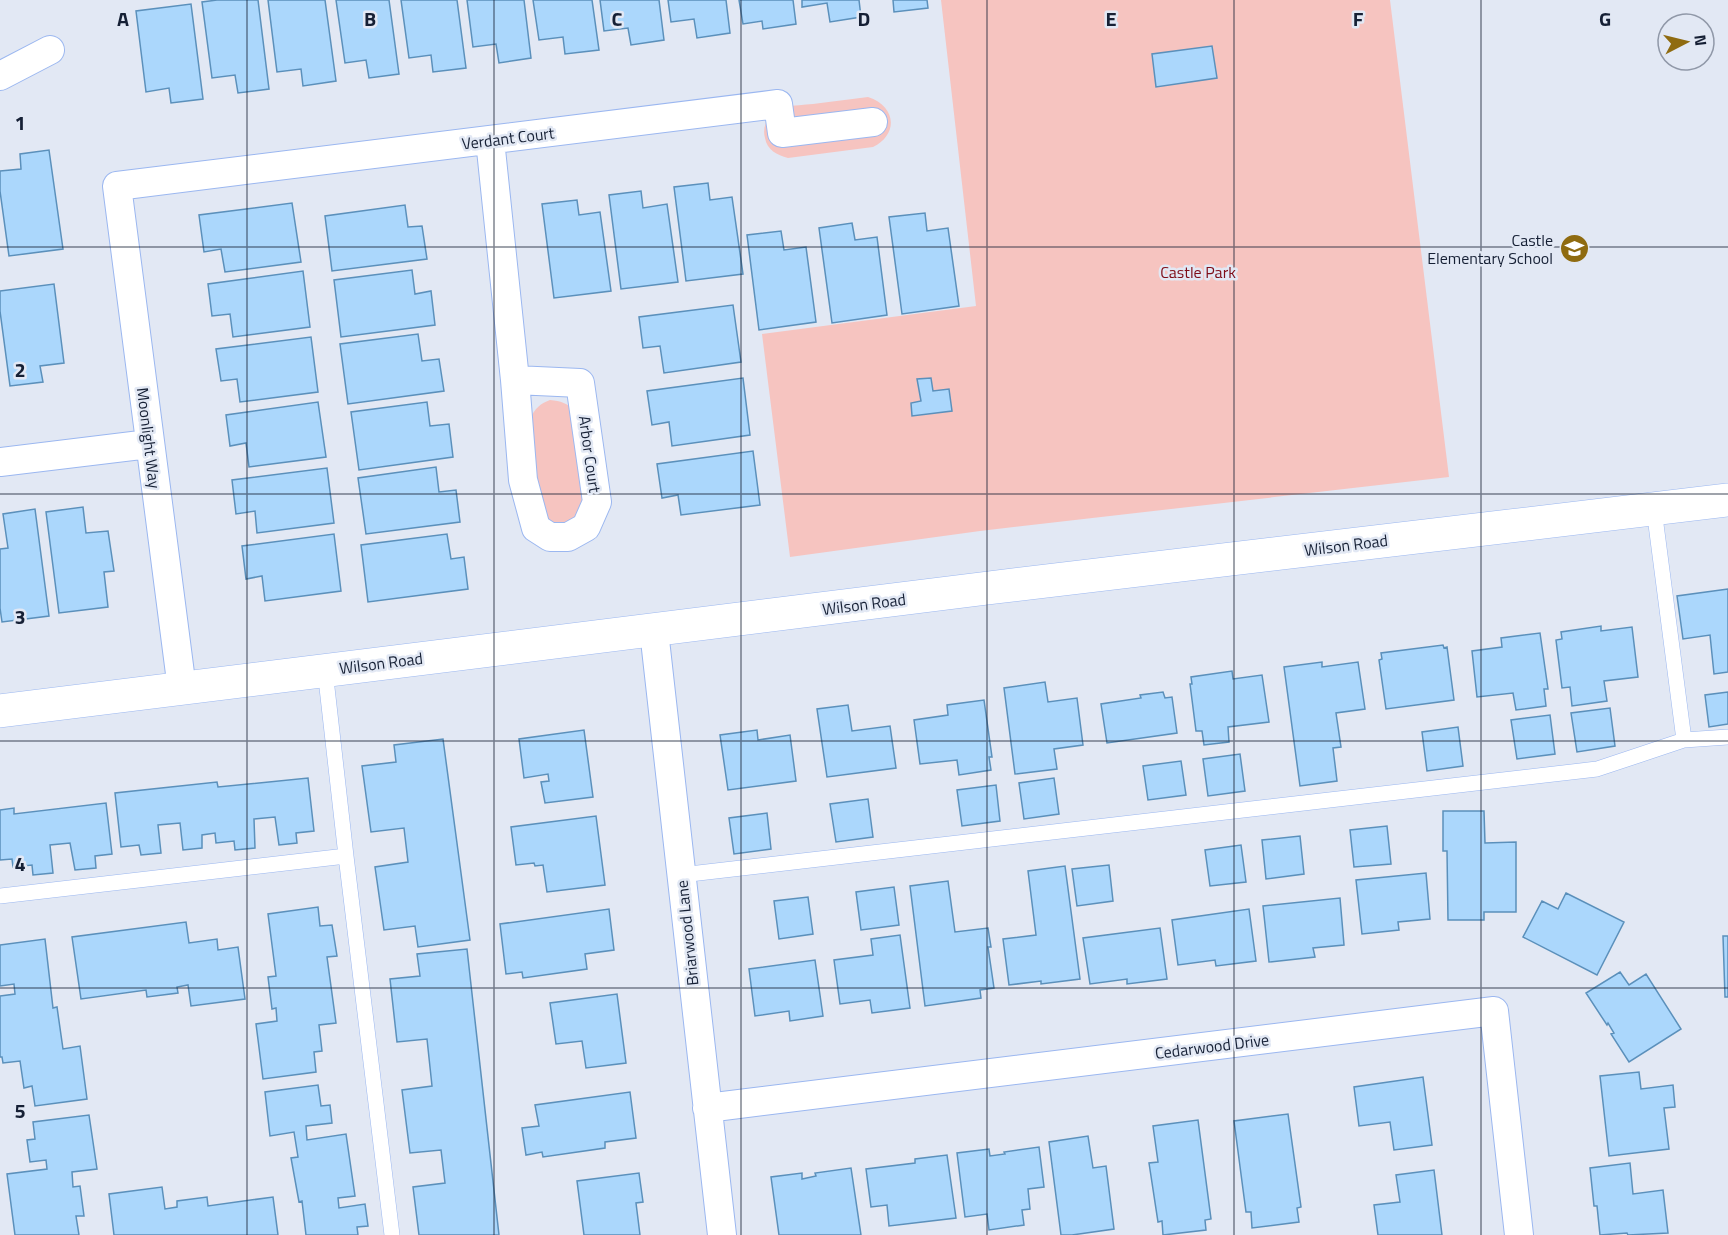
<svg xmlns="http://www.w3.org/2000/svg" width="1728" height="1235" viewBox="0 0 1728 1235" font-family="'Titillium Web',sans-serif">
<style>
.green{fill:#f6c4c0}
.building{fill:#abd7fc;stroke:#5b90bb;stroke-width:1.5}
.lines{fill:none;stroke-linecap:round;stroke-linejoin:round}
.service-casing{stroke:#9bb7f0;stroke-width:16}
.minor-casing{stroke:#9bb7f0;stroke-width:30}
.tertiary-casing{stroke:#9bb7f0;stroke-width:34}
.service{stroke:#fff;stroke-width:15}
.minor{stroke:#fff;stroke-width:28}
.tertiary{stroke:#fff;stroke-width:33}
.grid{fill:none;stroke:#162035;stroke-width:1.5;stroke-opacity:0.55}
.labels{text-anchor:middle;stroke-width:5;stroke-linejoin:round;paint-order:stroke}
.street-label{font-size:16px;fill:#162035;stroke:#e2e8f4}
.poi-label{font-size:16px;fill:#162035;stroke:#e2e8f4;text-anchor:end}
.park-label{font-size:16px;fill:#7f0d18;stroke:#e2e8f4}
.grid-label{font-size:20px;text-anchor:middle;font-weight:bold;fill:#162035;stroke:#e2e8f4;stroke-width:5;stroke-linejoin:round;paint-order:stroke}
</style>
<rect width="100%" height="100%" fill="#e2e8f4"/>
<path class="green" d="M941,0H1390L1449,477L980,531L790,557L762,334L976,306Z
M868,97C896,106 899,134 873,147L788,158C777,155 767,150 765,138C761,124 771,111 785,107C794,105 804,105 813,104C831,102 850,99 868,97Z
M550,400C561,401 567,403 575,411L590,507L578,531L542,520L530,419C535,408 540,404 550,400Z"/>
<path class="building" d="M217,0H258L269,89L238,93L235,75L212,78L202,2Z
M268,0H325L336,81L303,86L301,69L277,72Z
M336,0H389L399,74L369,78L366,60L345,63Z
M401,0H457L466,68L433,72L431,55L409,58Z
M467,0H524L531,58L499,63L496,44L473,47Z
M533,0H592L599,50L565,54L563,37L539,40Z
M600,0H659L664,40L631,45L628,28L604,31Z
M668,0H726L730,33L697,38L694,19L671,22Z
M739,0H793L796,24L763,29L762,21L743,24Z
M802,0H859L861,17L830,22L827,3L802,7Z
M893,0H927L928,8L894,12Z
M191,4L203,99L171,103L169,88L146,92L136,11Z
M1212,46L1217,78L1156,87L1152,54Z
M49,150L63,249L9,256L0,191V171L21,169L20,154Z
M708,183L710,200L732,197L743,274L686,281L674,187Z
M641,191L643,208L667,204L678,282L621,289L609,195Z
M577,200L579,215L600,212L611,291L554,298L542,204Z
M292,203L301,262L225,272L221,249L204,252L199,215Z
M405,205L408,227L422,226L427,259L332,271L325,216Z
M925,213L927,231L948,228L959,306L902,314L889,217Z
M852,223L855,240L877,237L887,315L832,323L819,228Z
M781,231L784,250L806,247L816,322L759,330L747,235Z
M412,270L415,294L431,291L435,325L341,337L334,280Z
M303,271L310,327L233,337L230,314L212,316L208,284Z
M54,284L64,363L40,366L43,382L10,386L0,311V291Z
M733,305L741,362L664,373L660,346L643,348L639,317Z
M418,334L422,361L439,359L444,391L348,404L340,344Z
M311,337L318,392L240,402L237,379L221,381L216,349Z
M743,378L750,435L672,446L669,422L652,425L647,391Z
M931,378L933,391L949,389L952,411L912,416L911,403L921,401L917,379Z
M318,402L326,457L249,467L246,443L230,446L226,415Z
M427,402L430,426L449,424L453,457L359,470L351,412Z
M753,451L760,505L681,515L678,495L662,498L657,464Z
M436,467L439,492L456,490L460,522L366,534L358,478Z
M327,468L334,523L257,533L255,511L236,514L232,480Z
M83,507L86,533L108,531L114,571L104,572L108,607L59,613L46,512Z
M35,509L49,616L2,622L0,608V549L8,548L3,514Z
M334,534L341,591L265,601L262,576L246,579L242,546Z
M447,534L451,559L464,557L468,589L368,602L361,545Z
M1728,589V672L1714,674L1710,635L1683,639L1677,596Z
M1601,626V631L1632,627L1638,677L1604,681L1607,701L1572,706L1570,687L1562,688L1556,640L1562,639L1561,632Z
M1540,633L1548,689H1544L1546,706L1516,710L1513,693L1477,697L1472,651L1502,647L1501,638Z
M1443,645L1444,648L1447,647L1454,700L1386,709L1379,660L1382,659L1381,653Z
M1322,662V667L1358,662L1365,709L1336,713L1341,747L1333,748L1337,781L1300,786L1284,667Z
M1232,671L1233,679L1262,675L1269,722L1228,727L1229,742L1204,745L1202,731H1196L1190,684H1192L1191,677Z
M1045,682L1048,702L1077,698L1083,745L1054,749L1057,769L1015,774L1004,688Z
M1163,692L1165,698L1172,697L1177,733L1107,743L1101,704L1141,698L1140,695Z
M1728,692V724L1709,727L1705,695Z
M984,700L992,757H989L991,770L959,775L957,760L920,764L914,720L948,715L947,705Z
M848,705L852,731L890,726L896,768L827,777L817,709Z
M1610,708L1615,746L1577,752L1571,713Z
M1550,715L1555,754L1517,759L1511,720Z
M1458,727L1463,766L1427,771L1422,732Z
M584,730L593,797L545,803L541,782L549,781L548,774L524,778L519,739Z
M757,730L758,740L790,735L796,781L728,790L720,735Z
M443,739L470,940L418,947L415,926L384,930L375,867L408,862L404,828L371,832L362,766L396,762L394,745Z
M1240,754L1245,791L1208,796L1203,759Z
M1181,761L1186,795L1148,800L1143,766Z
M308,778L314,831L296,833L297,843L279,845L275,817L254,819L255,848L235,850L234,841L216,843L215,833L202,835V848L183,850L180,823L158,825L161,853L141,855L139,845L121,847L115,793L217,782L218,787Z
M1054,778L1059,814L1024,819L1019,783Z
M996,785L1000,821L962,826L957,790Z
M868,799L873,837L836,842L830,804Z
M106,803L112,854L95,856L96,868L75,870L70,843L50,845L53,873L33,875L32,865L13,867L12,859L0,860V810L14,808V814Z
M1443,811H1484L1485,843L1516,842V912H1484V920H1448L1447,851H1443Z
M767,813L771,849L734,854L729,818Z
M596,816L605,885L547,892L543,865L535,866L534,863L516,865L511,827Z
M1387,826L1391,864L1354,867L1350,830Z
M1300,836L1304,874L1266,879L1262,840Z
M1241,845L1246,882L1210,886L1205,850Z
M1109,865L1113,901L1077,906L1072,869Z
M1065,866L1080,979L1041,984V981L1009,985L1003,939L1036,935L1028,871Z
M1426,873L1430,919L1398,922L1399,930L1362,934L1356,880Z
M948,881L955,932L988,928L991,947H988L994,988L980,990L981,998L925,1006L910,886Z
M894,887L899,925L861,930L856,892Z
M1566,893L1624,922L1597,975L1523,937L1542,901L1558,909Z
M808,897L813,934L779,939L774,901Z
M1340,898L1344,945L1313,948L1315,957L1269,962L1263,906Z
M318,907L320,926L332,925L337,956L327,957L336,1023L319,1025L322,1051L314,1052L316,1072L263,1079L256,1024L277,1021L276,1008L272,1009L268,977L276,976L268,914Z
M609,909L614,950L585,954L587,969L523,978L522,972L506,974L500,924Z
M1249,909L1256,961L1216,966L1215,960L1178,965L1172,920Z
M186,922L189,943L217,939L218,950L238,947L245,999L191,1006L188,985L177,987L178,993L147,997L146,990L81,999L72,937Z
M1160,928L1167,979L1127,984V979L1090,984L1083,938Z
M900,935L910,1008L872,1013L870,1000L840,1004L834,960L873,955L871,939Z
M1723,936H1728V997H1725Z
M45,939L53,1008L57,1007L63,1049L80,1046L87,1099L35,1106L32,1086L24,1088L20,1061L3,1063L2,1057H0V996L15,994L14,984L0,986V945Z
M467,949L499,1235H419L413,1187L445,1183L441,1150L410,1153L402,1090L432,1086L427,1039L397,1042L390,979L420,976L417,954Z
M815,960L823,1016L790,1021L789,1011L755,1016L749,969Z
M1620,972L1629,985L1646,974L1681,1029L1629,1062L1611,1034L1614,1033L1608,1023L1607,1025L1586,993Z
M617,994L626,1063L586,1068L582,1041L556,1044L550,1003Z
M1639,1072L1641,1089L1673,1085L1675,1107L1664,1108L1669,1149L1609,1156L1600,1076Z
M1423,1077L1432,1145L1394,1150L1390,1122L1359,1126L1354,1087Z
M318,1085L321,1106L330,1105L332,1123L306,1126L307,1140L346,1134L355,1196L338,1198L339,1208L365,1204L368,1226L357,1227L358,1235H306L302,1201L299,1202L291,1158L298,1157L294,1132L270,1136L265,1092Z
M630,1092L636,1138L605,1142V1148L543,1157L542,1152L526,1155L522,1128L539,1126L535,1105Z
M1288,1114L1301,1207L1297,1208L1299,1222L1252,1228L1251,1212H1246L1234,1121Z
M89,1115L97,1169L72,1172L73,1187L80,1186L84,1216H76L79,1235H15L7,1174L47,1169L46,1160L30,1162L27,1140L35,1139L33,1122Z
M1198,1120L1211,1219L1205,1220L1206,1230L1163,1235L1162,1221L1158,1222L1149,1163L1158,1162L1153,1126Z
M1088,1136L1093,1168L1106,1166L1114,1229L1072,1235H1061L1049,1142Z
M1039,1147L1044,1187L1028,1189L1030,1209L1022,1210L1024,1225L989,1230L987,1214L965,1217L957,1153L989,1149L990,1156L1005,1154L1004,1152Z
M947,1155L956,1218L889,1226L887,1205L871,1207L866,1169L915,1163V1159Z
M1630,1163L1633,1194L1663,1190L1668,1233L1628,1235L1627,1233L1600,1235L1597,1206H1594L1590,1168Z
M851,1168L861,1235H779L771,1177L802,1173V1179L816,1176L815,1173Z
M1434,1170L1442,1235H1378L1374,1205L1400,1202L1396,1175Z
M639,1173L643,1202L636,1203L640,1235H584L577,1181Z
M162,1187L165,1209L177,1207V1201L207,1197L208,1206L273,1197L278,1235H114L109,1194Z"/>
<g class="lines">
<defs>
<path id="service" d="M1654,509L1684,740
M325,670L346,856L392,1235
M681,875L1597,769L1684,740L1728,737
M0,896L346,856"/>
<path id="minor" d="M0,76L50,50
M490,140L515,380L580,383L597,502L586,527L568,537H550L536,528L523,480L515,380
M0,462L149,444
M654,631L722,1235
M182,689L117,186L778,104L782,133L873,122
M707,1108L1494,1011L1519,1235"/>
<path id="tertiary" d="M0,711L988,588L1728,500"/>
</defs>
<use href="#service" class="service-casing"/>
<use href="#minor" class="minor-casing"/>
<use href="#tertiary" class="tertiary-casing"/>
<use href="#service" class="service"/>
<use href="#minor" class="minor"/>
<use href="#tertiary" class="tertiary"/>
</g>
<path class="grid" d="M247,0V1235M494,0V1235M741,0V1235M987,0V1235M1234,0V1235M1481,0V1235M0,247H1728M0,494H1728M0,741H1728M0,988H1728"/>
<defs>
<symbol id="school-disc" viewBox="-11 -11 22 22"><circle r="9.5" fill="#8f6b10" stroke="#e2e8f4"/><path d="M0-5L7-2L0 1L-7-2ZM-4 1L0 2.5L4 1V4Q0 6-4 4Z" fill="#fff"/></symbol>
</defs>
<g fill-rule="evenodd">
<use href="#school-disc" x="1558" y="232" width="33" height="33"/>
</g>
<g class="labels">
<g class="street-label">
<text transform="translate(508 138) rotate(-7)" y="6">Verdant Court</text>
<text transform="translate(149 438) rotate(83)" y="6">Moonlight Way</text>
<text transform="translate(590 454) rotate(82)" y="6">Arbor Court</text>
<text transform="translate(1346 545) rotate(-7)" y="6">Wilson Road</text>
<text transform="translate(864 604) rotate(-7)" y="6">Wilson Road</text>
<text transform="translate(381 663) rotate(-7)" y="6">Wilson Road</text>
<text transform="translate(687 933) rotate(-96)" y="6">Briarwood Lane</text>
<text transform="translate(1212 1046) rotate(-7)" y="6">Cedarwood Drive</text>
</g>
<g class="poi-label">
<text x="1553" y="246">Castle<tspan x="1553" dy="18">Elementary School</tspan></text>
</g>
<g class="park-label">
<text x="1198" y="278">Castle Park</text>
</g>
</g>
<g class="grid-label">
<text x="123" y="26">A</text>
<text x="370" y="26">B</text>
<text x="617" y="26">C</text>
<text x="864" y="26">D</text>
<text x="1111" y="26">E</text>
<text x="1358" y="26">F</text>
<text x="1605" y="26">G</text>
<text x="20" y="130">1</text>
<text x="20" y="377">2</text>
<text x="20" y="624">3</text>
<text x="20" y="871">4</text>
<text x="20" y="1118">5</text>
</g>
<g transform="translate(1686 42) rotate(83)"><circle r="28" fill="#e2e8f4" stroke="#9098a8" stroke-width="1.5"/>
<path d="M0-4.5L10 22L0 15L-10 22Z" fill="#8f6b10"/>
<text y="-9" font-size="16" font-weight="bold" text-anchor="middle" fill="#162035">N</text>
</g>
</svg>
